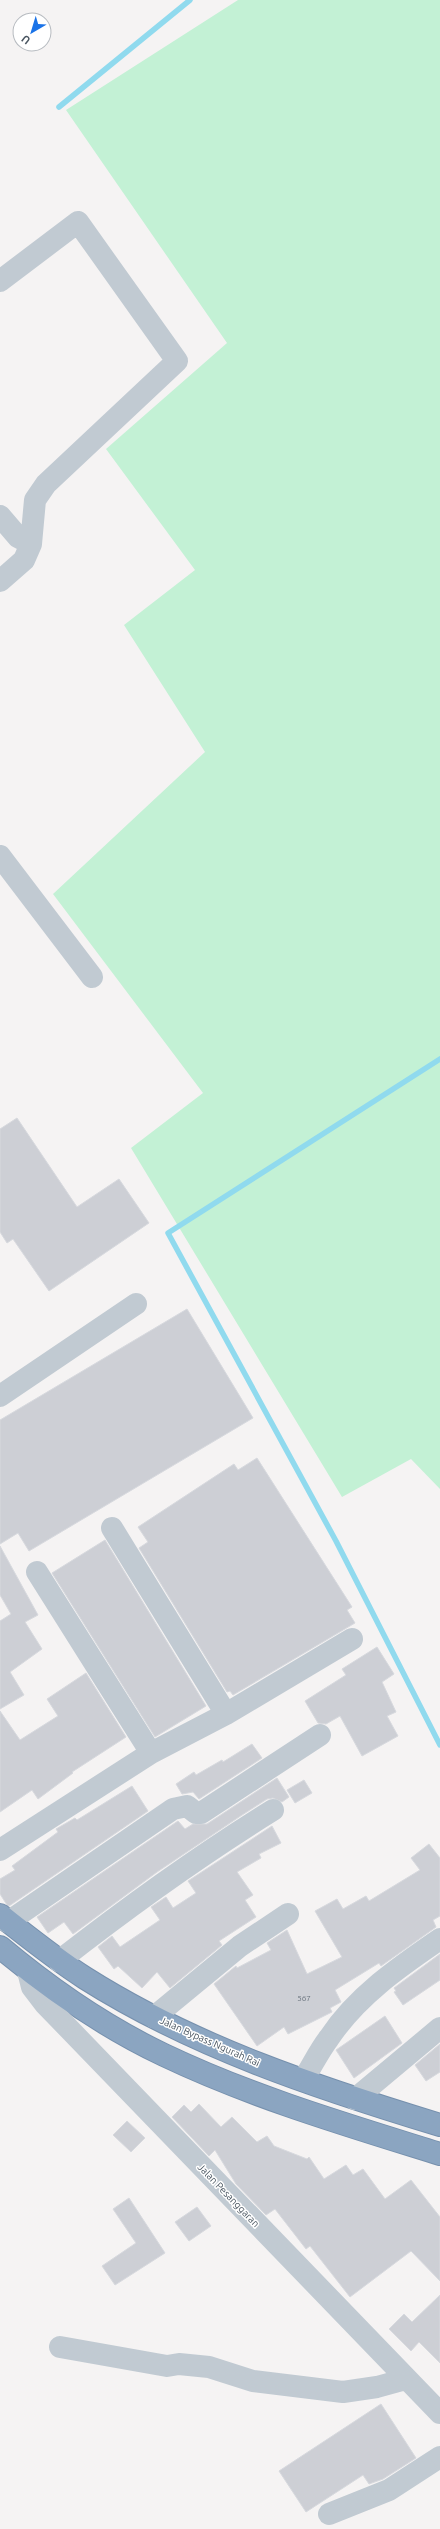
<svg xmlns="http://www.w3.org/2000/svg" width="440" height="2529" viewBox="0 0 440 2529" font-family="Ubuntu,sans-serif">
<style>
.green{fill:#c3f1d5}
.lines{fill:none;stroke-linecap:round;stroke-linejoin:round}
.stream{stroke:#90daee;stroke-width:5.5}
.building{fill:#cdcfd5;stroke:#d7d9de}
.highway-casing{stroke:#7690ad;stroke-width:24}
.minor{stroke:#c1cad2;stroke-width:22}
.highway{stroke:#8ba5c1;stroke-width:22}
.labels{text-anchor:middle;stroke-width:3;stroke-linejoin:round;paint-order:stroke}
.number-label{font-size:8px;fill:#6b747e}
.street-label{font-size:10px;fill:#4a5661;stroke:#fff}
</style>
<rect width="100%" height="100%" fill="#f5f3f3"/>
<path class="green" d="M238,0H440V1489L411,1459L342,1497L131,1148L203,1093L53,894L205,752L124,625L195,570L106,449L227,343L66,110Z"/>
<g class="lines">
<path class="stream" d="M59,107L190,0
M440,1059L168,1233L336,1541L440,1745"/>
</g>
<path class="building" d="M17,1118L77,1207L119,1179L149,1223L49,1291L13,1239L7,1243L0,1232V1129Z
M187,1309L253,1418L29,1551L18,1533L0,1544V1420Z
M257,1458L352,1607L347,1610L355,1623L233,1695L230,1691L227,1692L139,1548L148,1542L138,1527L234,1464L238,1470Z
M105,1540L206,1706L155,1737L52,1573Z
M0,1546L38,1615L25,1622L42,1649L10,1672L24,1695L0,1709V1621L11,1614L0,1595Z
M377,1647L394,1674L382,1682L396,1712L387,1716L398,1736L362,1756L340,1716L326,1724L318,1723L305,1701L346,1675L342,1669Z
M86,1673L126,1737L72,1772L73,1773L38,1799L32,1790L0,1812V1711L20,1740L58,1716L47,1699Z
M252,1744L262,1758L199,1799L193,1792L182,1794L176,1784L194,1772L196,1775L222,1760L223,1762Z
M277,1778L289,1797L282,1802L273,1798L267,1799L239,1817L157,1872L73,1934L64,1922L48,1933L37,1917L178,1821L185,1829L193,1824H207Z
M304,1780L312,1793L295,1803L287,1790Z
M132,1786L148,1811L9,1906L7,1905L0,1894V1879L15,1870L12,1866L58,1832L56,1829L75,1818L77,1820Z
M272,1826L281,1843L259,1854L261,1858L237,1872L253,1895L245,1900L256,1917L219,1941L222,1945L170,1988L157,1972L142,1988L118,1966L114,1969L98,1947L112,1936L120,1947L160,1920L151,1907L166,1897L173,1908L196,1893L188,1881Z
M429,1844L440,1858V1916L433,1920L436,1927L381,1966L379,1963L335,1990L341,2002L330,2008L332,2012L288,2034L284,2027L257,2046L214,1984L236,1966L237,1968L271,1950L267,1943L287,1930L307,1974L342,1957L315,1911L337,1899L343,1909L366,1896L369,1901L420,1870L411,1858Z
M440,1954V1980L403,2005L394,1992L396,1991L394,1988Z
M385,2016L402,2043L354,2078L336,2050Z
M440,2044V2072L426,2081L415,2065Z
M199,2104L221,2127L232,2117L257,2142L267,2136L274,2146L307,2159L309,2157L324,2179L346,2165L353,2175L363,2169L385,2199L411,2180L440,2217V2281L411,2251L350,2297L310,2246L306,2249L275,2209L266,2215L236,2184L215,2150L209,2156L172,2117L184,2105L191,2112Z
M127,2121L145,2138L131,2152L113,2135Z
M129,2198L165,2253L115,2285L102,2266L136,2243L113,2209Z
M197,2207L211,2226L189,2241L175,2222Z
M440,2295V2363L419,2342L411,2351L389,2329L404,2314L412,2322Z
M381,2404L416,2458L383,2479L369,2484L363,2475L306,2512L279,2471Z"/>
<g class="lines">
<defs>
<path id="highway" d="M0,1915C28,1937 55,1959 85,1978C194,2047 318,2088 440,2125
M0,1947C50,1989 105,2027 164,2055C252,2097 347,2125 440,2154"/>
</defs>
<use href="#highway" class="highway-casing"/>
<path class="minor" d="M0,281L78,222L177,361L46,484L35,500L31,544L24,560L0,581
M0,516L18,537L31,544
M0,856L92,977
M0,1396L136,1304
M112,1528L226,1714
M37,1572L151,1753
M0,1850L151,1753L226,1714L352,1639
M8,1922L173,1809L187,1806L196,1813H201L320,1735
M59,1961C128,1907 199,1856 273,1810
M28,1971L32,1987L45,2004L440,2413
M154,2017L240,1946L288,1914
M303,2080C312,2066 319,2051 329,2038C357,1996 399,1967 440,1939
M355,2099L440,2028
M60,2347L167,2366L179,2364L209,2367L253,2381L343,2392L377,2387L406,2379
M329,2514L389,2490L440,2457"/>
<use href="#highway" class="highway"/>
</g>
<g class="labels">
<g class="number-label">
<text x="304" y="2001">567</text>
</g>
<g class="street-label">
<text transform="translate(210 2041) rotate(24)" y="4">Jalan Bypass Ngurah Rai</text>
<text transform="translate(229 2195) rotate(46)" y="4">Jalan Pesanggaran</text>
</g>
</g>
<g transform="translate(32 32) rotate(218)"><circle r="19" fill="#ffffff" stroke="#b7bbc0"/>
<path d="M0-3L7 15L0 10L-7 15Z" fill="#1a73e8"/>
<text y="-6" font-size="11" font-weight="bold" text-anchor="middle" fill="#4a5661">U</text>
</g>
</svg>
